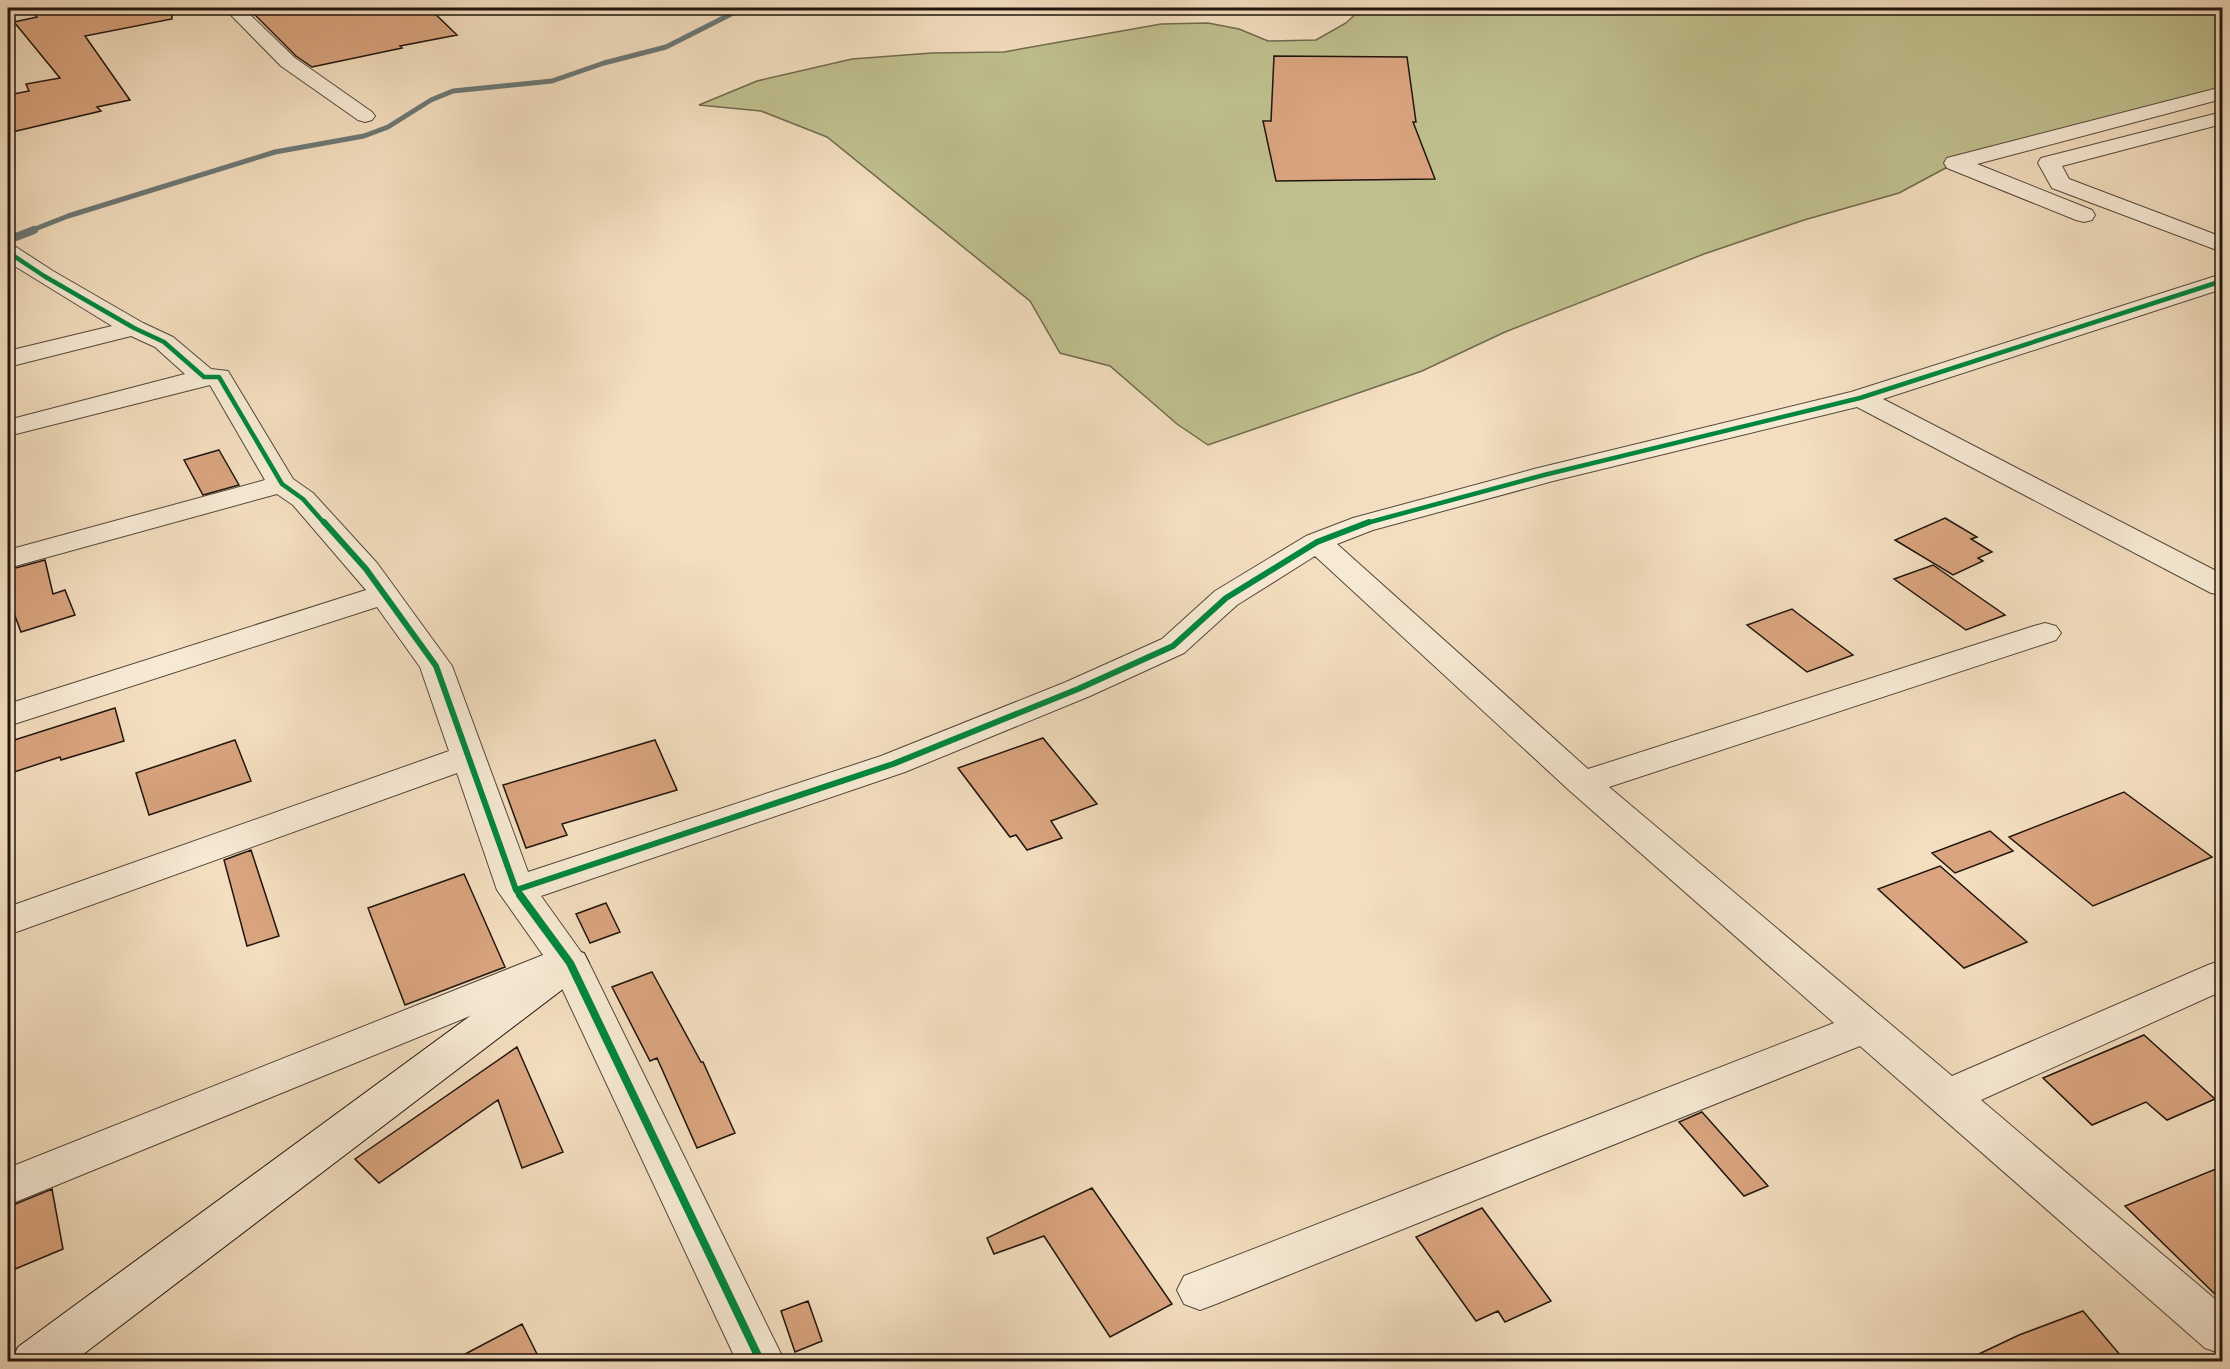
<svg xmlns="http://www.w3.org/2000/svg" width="2230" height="1369" viewBox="0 0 2230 1369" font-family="Cardo,serif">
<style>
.green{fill:#c0c08e;stroke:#706a4e;stroke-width:1.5}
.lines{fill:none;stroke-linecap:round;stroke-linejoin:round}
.stream-far1{stroke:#6c7875;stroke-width:5}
.stream{stroke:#6c7875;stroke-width:8}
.building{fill:#d9a47f;stroke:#20150e;stroke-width:1.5}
.street-casing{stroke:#55473a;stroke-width:2}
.secondary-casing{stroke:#20150e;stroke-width:2}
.street{fill:#f7ead5;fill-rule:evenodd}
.secondary{fill:#f7ead5;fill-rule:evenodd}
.cycleway-far2-casing{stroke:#f7ead5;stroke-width:8}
.cycleway-far1-casing{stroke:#f7ead5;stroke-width:10}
.cycleway-casing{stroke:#f7ead5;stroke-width:11}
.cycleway-far2{stroke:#00873e;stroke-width:4.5}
.cycleway-far1{stroke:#00873e;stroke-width:6}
.cycleway{stroke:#00873e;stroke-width:8}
</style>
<rect width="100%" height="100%" fill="#f3debf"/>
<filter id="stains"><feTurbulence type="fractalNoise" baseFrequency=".00333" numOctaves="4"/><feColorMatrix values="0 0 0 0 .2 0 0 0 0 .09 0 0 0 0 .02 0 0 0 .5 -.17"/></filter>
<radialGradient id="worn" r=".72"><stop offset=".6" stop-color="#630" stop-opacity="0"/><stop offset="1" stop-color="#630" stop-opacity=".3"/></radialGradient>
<path class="green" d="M1362,8H2222V93L1955,163L1899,193L1804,220L1704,254L1505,332L1422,371L1208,445L1177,424L1110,366L1060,353L1030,301L827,137L761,111L699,105L757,81L852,59L932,53L1004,52L1161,24L1208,23L1239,29L1268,41L1316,40L1346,23Z"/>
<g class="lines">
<path class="stream-far1" d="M30,231L68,216L275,152L364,136L388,127L431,100L453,91L552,81L604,63L666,47L743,8"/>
<path class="stream" d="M8,240L34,230"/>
</g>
<path class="building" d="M31,8H171L172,19L85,36L130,100L97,107L101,111L8,133V95L29,91L26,84L60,78L14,22L37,17Z
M248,8H429L457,35L400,46L402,48L312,67L296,56Z
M1274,56L1407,57L1416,122H1413L1435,179L1276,181L1263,121H1271Z
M219,450L239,485L203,495L184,460Z
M1945,518L1977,537L1971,539L1992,552L1978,558L1983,561L1953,575L1895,540Z
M45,560L53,594L65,590L75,615L21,632L8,597V570Z
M1933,565L2005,615L1966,630L1894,579Z
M1792,609L1797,613L1853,655L1807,672L1747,625Z
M115,708L124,741L61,760L60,757L8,774V742Z
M1043,738L1097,804L1051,821L1062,838L1027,850L1016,835L1010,837L958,768Z
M235,740L251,781L149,815L136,773Z
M655,740L677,790L562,824L567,835L526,848L503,785Z
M2124,792L2212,857L2093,906L2009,837Z
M1990,831L2013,851L1955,873L1932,853Z
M251,850L279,936L247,946L224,860Z
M1940,866L2027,942L1964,968L1878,889Z
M464,874L505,967L405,1005L368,908Z
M606,903L620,932L590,943L576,914Z
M652,972L701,1062H703L735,1133L697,1148L657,1058L650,1061L612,987Z
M2144,1035L2215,1099L2167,1120L2146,1102L2092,1125L2043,1078Z
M517,1047L563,1152L522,1168L498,1100L379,1183L355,1159Z
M1702,1112L1768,1186L1744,1196L1679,1122Z
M2223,1166V1302L2125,1206Z
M1092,1188L1172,1304L1110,1337L1044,1236L994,1254L987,1238Z
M52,1189L63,1249L8,1272V1207Z
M1482,1208L1551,1301L1505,1322L1498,1311L1476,1321L1416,1237Z
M808,1301L822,1341L795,1352L781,1311Z
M2083,1311L2126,1362H1962L2019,1335Z
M522,1324L541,1362H450Z"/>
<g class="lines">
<defs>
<path id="street" d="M224,8H243L295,58L372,112L375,116L372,120L365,122L358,120L281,66Z
M2222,87V99L1977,164L2092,210L2095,215L2092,220L2084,222L2076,220L1947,168L1944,163L1947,158Z
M2222,112V124L2062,166L2069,179L2222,237V252L2052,188L2038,163L2041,158Z
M8,245L16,247L53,271L143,323L173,337L211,369L228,371L293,479L313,493L377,563L452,666L528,872L881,756L1066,682L1162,639L1215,591L1306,536L1353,518L1534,469L1851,392L2222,274V289L1883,399L2222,574V595L2211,593L1857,407L1553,481L1373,530L1337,544L1588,769L2034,626L2045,623L2056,626L2061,633L2056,640L1609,787L1952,1076L2208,965L2222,960V991L1981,1100L2222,1305V1354L2205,1348L1860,1046L1216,1304L1200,1310L1184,1304L1177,1290L1184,1276L1834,1023L1570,791L1315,556L1237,605L1184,653L1090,696L905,772L541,896L589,963L785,1362H737L558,980L8,1205V1168L543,955L497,890L457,773L8,935V907L449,751L420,667L377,607L8,726V704L366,590L293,505L277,494L8,568V550L265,480L210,385L8,436V420L185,374L155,347L131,336L8,367V351L112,326L8,262Z"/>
<path id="secondary" d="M570,949L584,953L589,963L584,973L73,1362H11L18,1347L556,953Z"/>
</defs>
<use href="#street" class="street-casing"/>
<use href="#secondary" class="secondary-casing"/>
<use href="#street" class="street"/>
<use href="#secondary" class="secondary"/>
<defs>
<path id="cycleway-far2" d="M8,252L44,276L134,328L164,342L204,377H219L282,484L303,499L325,524
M1363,524L1544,475L1860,398L2222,281"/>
<path id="cycleway-far1" d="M324,522L366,569L436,666L516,890L521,896
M516,890L893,764L1078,689L1173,646L1226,598L1317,542L1369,522"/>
<path id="cycleway" d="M520,895L570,963L761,1362"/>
</defs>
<use href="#cycleway-far2" class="cycleway-far2-casing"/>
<use href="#cycleway-far1" class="cycleway-far1-casing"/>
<use href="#cycleway" class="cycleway-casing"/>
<use href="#cycleway-far2" class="cycleway-far2"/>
<use href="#cycleway-far1" class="cycleway-far1"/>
<use href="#cycleway" class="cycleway"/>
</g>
<rect width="2230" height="1369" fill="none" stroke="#f3debf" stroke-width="30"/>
<rect x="9" y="9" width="2212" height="1351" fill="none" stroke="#20150e" stroke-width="3"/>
<rect x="15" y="15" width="2200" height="1339" fill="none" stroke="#20150e" stroke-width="1.5"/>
<rect width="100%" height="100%" filter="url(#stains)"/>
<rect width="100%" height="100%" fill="url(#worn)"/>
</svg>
